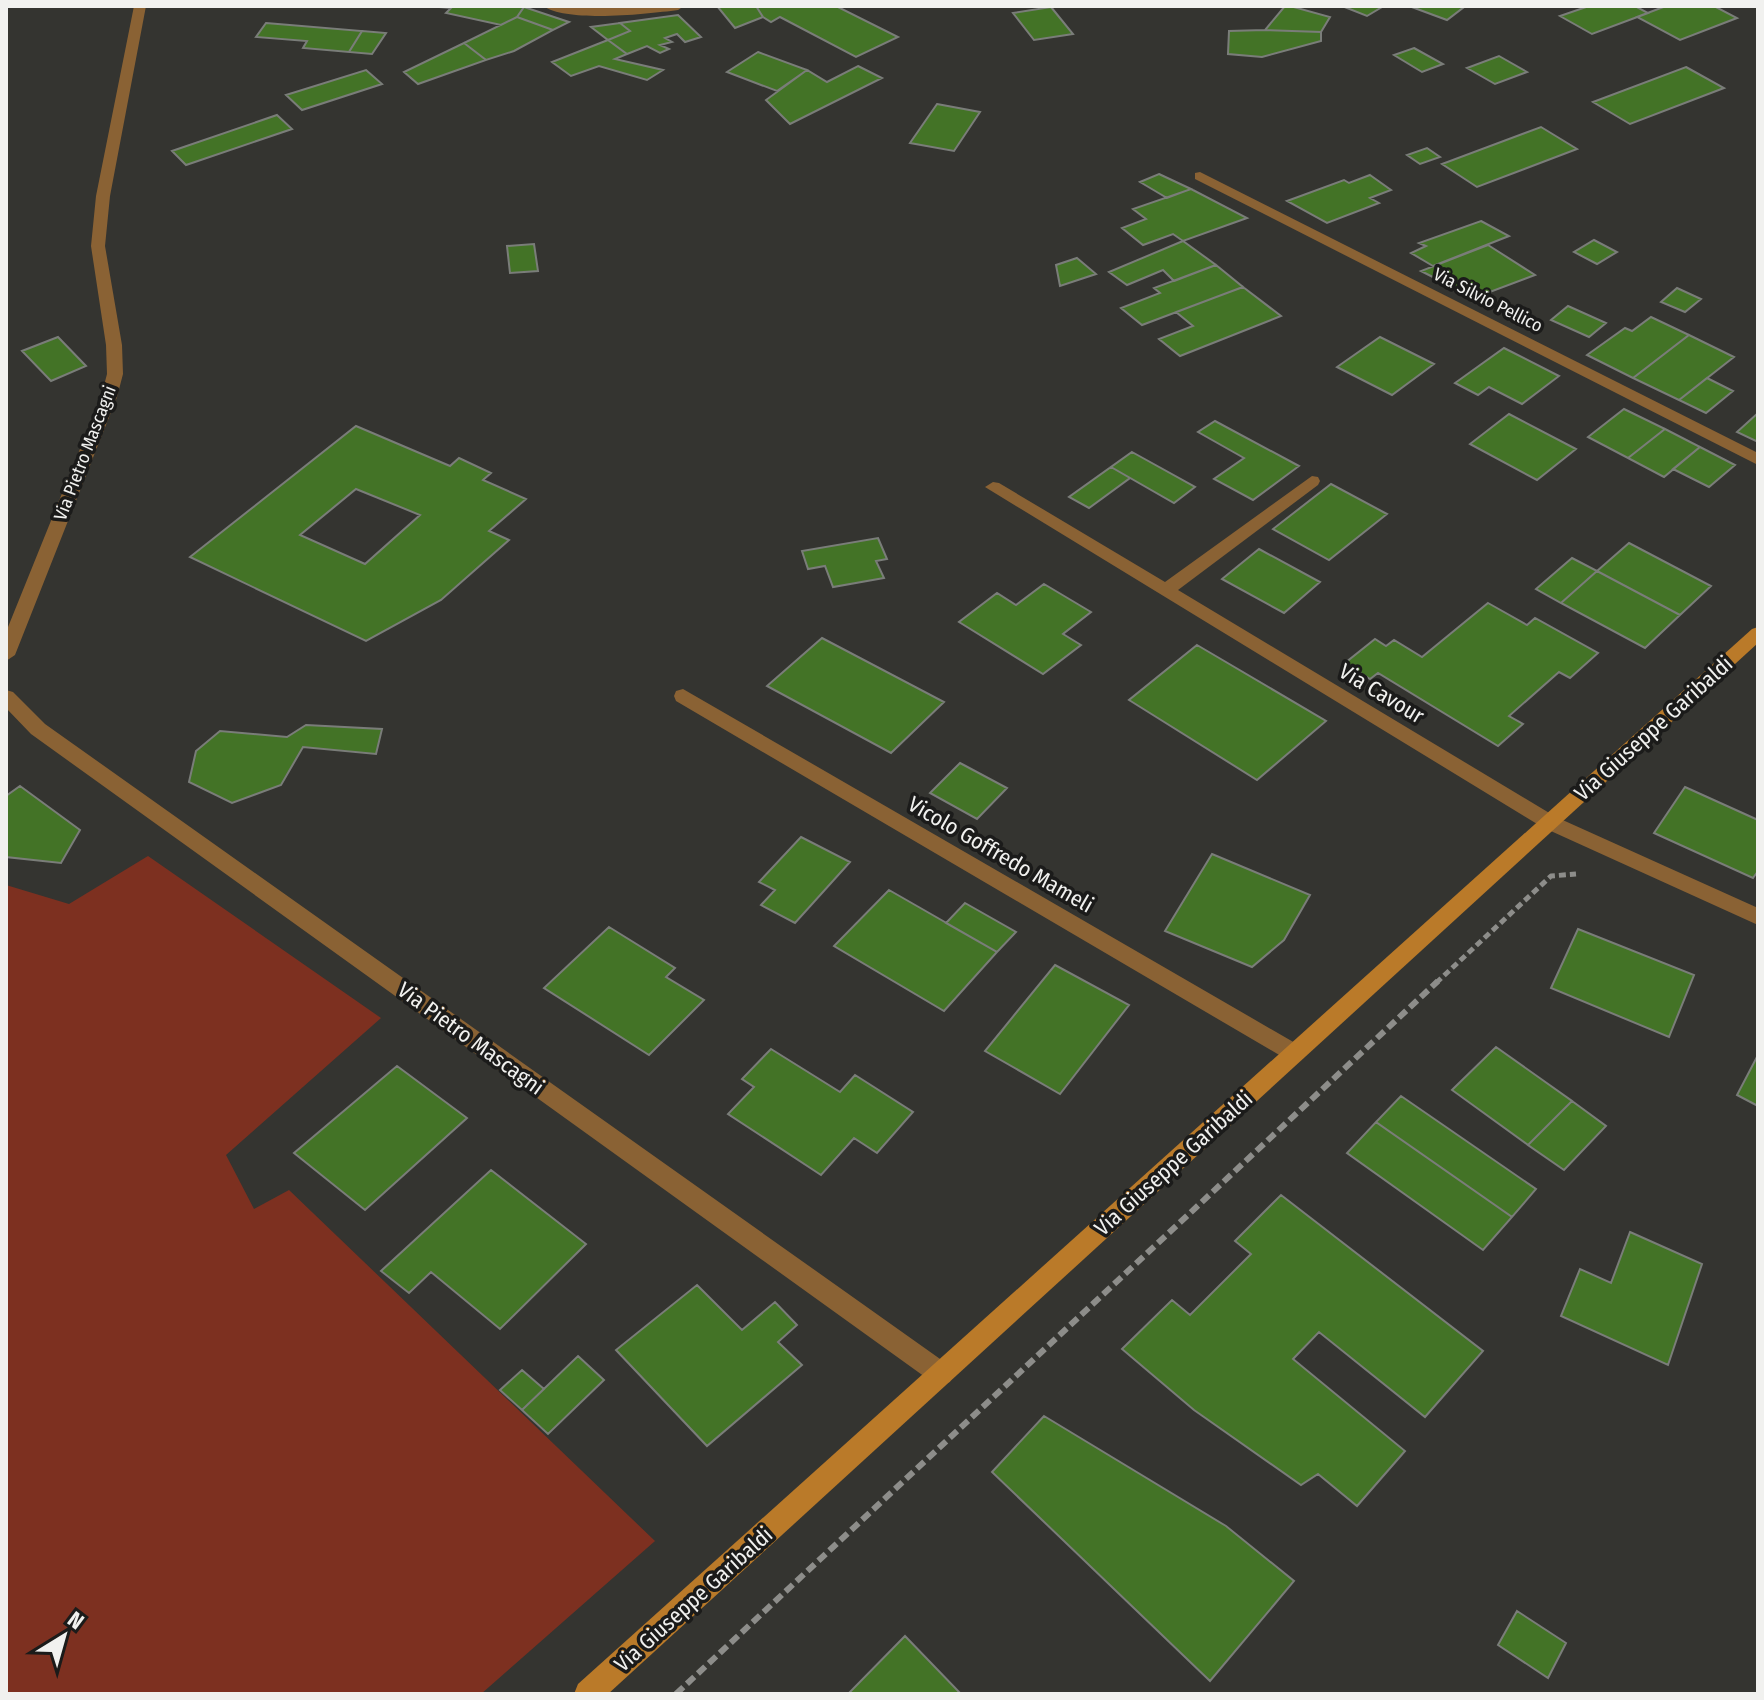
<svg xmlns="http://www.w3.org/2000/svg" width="1764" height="1700" viewBox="0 0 1764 1700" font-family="'Fira Sans Condensed',sans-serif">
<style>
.green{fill:#7d3020}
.building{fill:#437326;stroke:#7a7d79;stroke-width:2;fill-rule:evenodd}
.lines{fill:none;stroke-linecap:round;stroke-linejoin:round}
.path-far1{stroke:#8d8d8a;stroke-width:5;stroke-dasharray:7 4;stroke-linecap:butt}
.path{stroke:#8d8d8a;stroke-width:6;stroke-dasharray:10 5;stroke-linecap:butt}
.street{fill:#8a6234;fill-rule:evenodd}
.secondary{fill:#ba7a29;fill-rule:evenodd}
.labels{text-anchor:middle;stroke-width:7;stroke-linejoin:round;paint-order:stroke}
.far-street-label{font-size:18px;fill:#f1f1ef;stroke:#1b1b1a}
.street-label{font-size:22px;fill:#f1f1ef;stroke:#1b1b1a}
</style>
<rect width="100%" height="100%" fill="#343430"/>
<path class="green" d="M148,856L381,1018L226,1155L254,1209L289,1190L655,1541L481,1694H6V885L69,904Z"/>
<path class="building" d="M717,6H756L763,17L735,28Z
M756,6H836L898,37L856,57L780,17L771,22L763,17Z
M1285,6H1290L1330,17L1321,32L1265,30Z
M1342,6H1379L1382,7L1367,16Z
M1409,6H1461L1464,7L1447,20Z
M1589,6H1635L1648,13L1592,34L1560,16Z
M1666,6H1714L1737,18L1680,40L1637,17Z
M440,7V6L524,7L517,17L501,25L446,13L451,8Z
M524,7L569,22L553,30L517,17Z
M1051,7L1073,34L1034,40L1013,13Z
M678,15L701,37L685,42L677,34L665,38L672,42L660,45L669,49L660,53L647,46L627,54L608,40L630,31L620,23Z
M517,17L553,30L514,51L486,60L464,43Z
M266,23L362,31L349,52L303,48L307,41L256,37Z
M620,23L630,31L608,40L591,27Z
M1265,30L1321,32V41L1262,57L1228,54L1229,31Z
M362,31L386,33L372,54L349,52Z
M608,40L627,54L615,59L663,70L647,80L599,66L571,76L552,62Z
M464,43L486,60L418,84L404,72Z
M1414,48L1443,64L1422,72L1394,55Z
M758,52L807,70L777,91L727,72Z
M1499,56L1527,72L1495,84L1467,68Z
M858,66L882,78L790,124L766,100L807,70L827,82Z
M1686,67L1724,88L1630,124L1593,102Z
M366,70L382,84L302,110L286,95Z
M937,104L980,112L954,151L910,143Z
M277,115L292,129L186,165L172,151Z
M1541,127L1577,149L1477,187L1442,164Z
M1427,148L1440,157L1420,164L1407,155Z
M1159,174L1191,189L1167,198L1140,182Z
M1370,175L1391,190L1370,198L1379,203L1327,223L1287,201L1344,180L1349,183Z
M1191,189L1247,218L1183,241L1173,234L1143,245L1122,228L1146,219L1133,209Z
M1481,221L1509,236L1433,266L1411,253L1426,246L1419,243Z
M1594,240L1617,252L1597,264L1574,252Z
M1183,241L1216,265L1174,281L1163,270L1127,285L1109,272Z
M534,244L538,271L510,273L507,246Z
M1488,245L1535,275L1474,298L1421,271Z
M1077,258L1096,274L1060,286L1056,265Z
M1216,265L1243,287L1142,325L1121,308L1160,293L1154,288Z
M1243,287L1281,316L1180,356L1159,339L1193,326L1176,312Z
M1677,288L1701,299L1685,312L1661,302Z
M1568,306L1606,323L1589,337L1551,320Z
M1651,317L1689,335L1633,378L1587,355L1625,328L1632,331Z
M1689,335L1734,357L1679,400L1633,378Z
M58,337L86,366L51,381L22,351Z
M1380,337L1434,364L1392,395L1337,367Z
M1504,348L1559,376L1522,404L1489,387L1478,395L1455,383Z
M1707,378L1733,391L1706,413L1679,400Z
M1624,409L1665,429L1628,458L1588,437Z
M1758,413V442L1737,432Z
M1509,414L1576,449L1537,480L1470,444Z
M1215,421L1299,466L1253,500L1214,479L1244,458L1198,432Z
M356,426L450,466L459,458L491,473L483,480L526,499L489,531L509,540L441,600L366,641L190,557ZM356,489L420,515L365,564L300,535Z
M1665,429L1700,447L1664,477L1628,458Z
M1700,447L1735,465L1709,487L1673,469Z
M1132,452L1195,487L1174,503L1111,467Z
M1111,467L1130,478L1089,508L1069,497Z
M1331,484L1387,514L1329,560L1273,529Z
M878,538L887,559L876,561L884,578L833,587L825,566L808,569L802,551Z
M1629,543L1711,586L1680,615L1597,571Z
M1259,549L1320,582L1284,613L1222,579Z
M1572,558L1597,571L1561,603L1536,589Z
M1597,571L1680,615L1645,648L1561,603Z
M1044,584L1091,612L1063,634L1081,645L1043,674L959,622L997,593L1016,605Z
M1488,603L1527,625L1535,618L1598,653L1570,678L1559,672L1509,716L1523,724L1498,746L1378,673L1370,679L1345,663L1375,639L1386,646L1394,640L1422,657Z
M822,638L944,702L891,753L767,686Z
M1197,645L1326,721L1257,780L1129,700Z
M306,725L382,729L376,754L303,747L281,785L232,803L189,782L196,751L220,731L287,737Z
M960,763L1007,788L977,819L930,793Z
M20,786L80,830L61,863L6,857V796Z
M1685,787L1758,820V871L1753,878L1654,833Z
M801,837L850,862L795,923L761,905L775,890L759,882Z
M1212,854L1310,895L1284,940L1252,967L1165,931Z
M889,890L997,952L944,1011L834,946Z
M965,903L1016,932L997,952L946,923Z
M609,927L675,968L666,977L704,1000L649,1055L544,988Z
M1578,929L1694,975L1669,1037L1551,988Z
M1055,965L1129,1005L1060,1094L985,1051Z
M1496,1047L1572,1101L1528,1145L1452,1090Z
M771,1049L840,1092L855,1075L913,1112L877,1153L854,1138L821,1175L728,1114L754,1087L742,1079Z
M1758,1055V1106L1737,1095Z
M397,1066L467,1118L365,1210L294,1153Z
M1401,1096L1536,1189L1512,1217L1376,1122Z
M1572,1101L1606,1126L1564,1170L1528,1145Z
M1376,1122L1512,1217L1483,1250L1347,1153Z
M491,1170L586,1244L500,1329L431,1272L409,1293L381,1271Z
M1281,1195L1483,1351L1425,1417L1319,1332L1293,1359L1405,1451L1357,1506L1318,1474L1301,1485L1194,1410L1122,1349L1172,1300L1190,1315L1251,1254L1235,1241Z
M1630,1232L1702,1264L1668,1365L1561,1316L1580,1269L1611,1283Z
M697,1285L742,1330L775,1302L797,1325L778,1342L802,1365L707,1446L616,1350Z
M578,1356L604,1380L548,1434L522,1410Z
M522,1370L544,1389L522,1410L500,1390Z
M1044,1416L1226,1526L1294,1581L1210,1681L992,1472Z
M1517,1611L1566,1643L1548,1678L1498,1645Z
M905,1636L961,1694H848Z"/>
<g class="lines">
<path class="path-far1" d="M1436,983L1551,876L1576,874"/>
<path class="path" d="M676,1694L1438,981"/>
<path class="street" d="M134,6H146L110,196L105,246L122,345L123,374L117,397L15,655L6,661V632L101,397L107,374L106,345L91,246L96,196Z
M543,6H684L678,10C647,14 568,23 543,6Z
M1200,172L1758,453V465L1195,179V173Z
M1312,476L1318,477L1320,481L1318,485L1178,590L1556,817L1758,908V925L1542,827L985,487L993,482L999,483L1165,582Z
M683,689L1302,1047L1305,1053L1302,1059L1294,1062L1286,1059L676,701L674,696L676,691Z
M6,690L13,692L45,724L950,1366L953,1374L950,1382L941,1385L932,1382L31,734L6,708Z"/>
<path class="secondary" d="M1758,627V643L608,1694H574L578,1684L1752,629Z"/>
</g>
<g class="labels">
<g class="far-street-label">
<text transform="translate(1488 300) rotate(27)" y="6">Via Silvio Pellico</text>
<text transform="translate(85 453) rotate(-69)" y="6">Via Pietro Mascagni</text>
</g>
<g class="street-label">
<text transform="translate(1382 693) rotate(31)" y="8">Via Cavour</text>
<text transform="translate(1653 728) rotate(-42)" y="8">Via Giuseppe Garibaldi</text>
<text transform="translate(1001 854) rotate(30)" y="8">Vicolo Goffredo Mameli</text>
<text transform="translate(471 1038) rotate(36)" y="8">Via Pietro Mascagni</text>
<text transform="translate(1173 1163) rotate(-42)" y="8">Via Giuseppe Garibaldi</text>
<text transform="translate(693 1599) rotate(-42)" y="8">Via Giuseppe Garibaldi</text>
</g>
</g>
<rect width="1764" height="1700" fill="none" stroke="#f1f1ef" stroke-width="16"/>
<g transform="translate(64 1636) rotate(37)" stroke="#1b1b1a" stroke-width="6" paint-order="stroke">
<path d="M0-6L14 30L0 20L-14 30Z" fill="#f1f1ef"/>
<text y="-12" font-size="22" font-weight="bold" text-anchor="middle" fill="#f1f1ef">N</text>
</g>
</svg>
